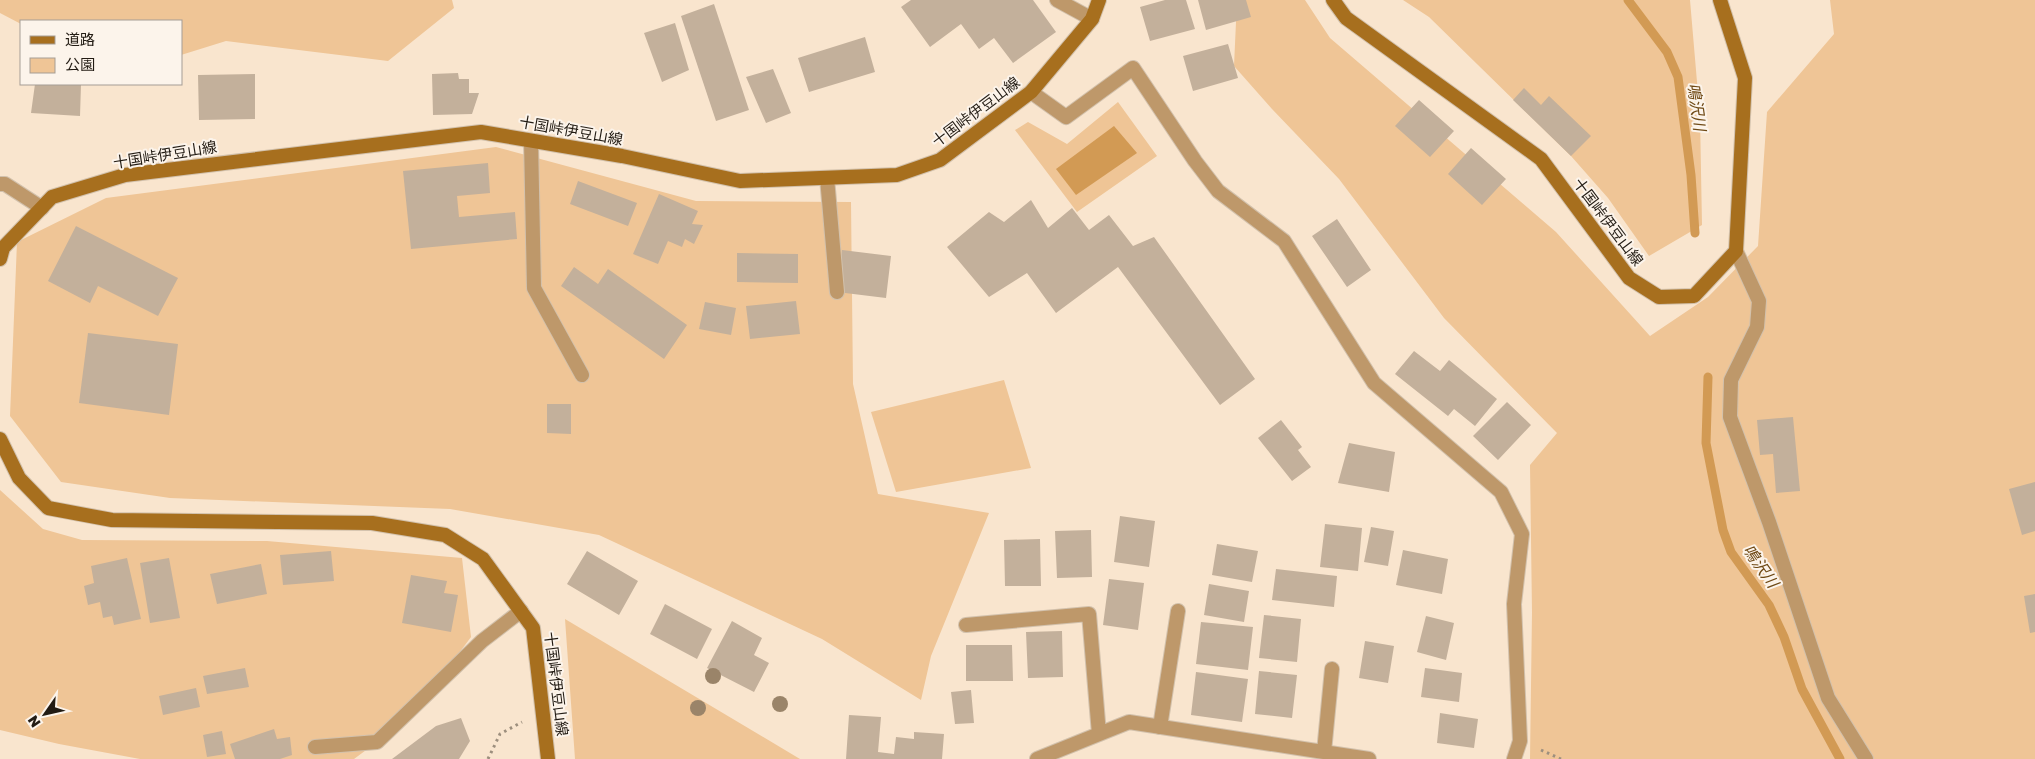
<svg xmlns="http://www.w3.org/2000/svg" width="2035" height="759" viewBox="0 0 2035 759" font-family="'Golos Text','Noto Sans JP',sans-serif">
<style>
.green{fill:#efc596}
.water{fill:#d29a54}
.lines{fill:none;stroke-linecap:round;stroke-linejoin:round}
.stream{stroke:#d29a54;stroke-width:9}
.building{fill:#c3b09b}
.service-casing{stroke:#d2c1ac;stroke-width:16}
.minor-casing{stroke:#d2c1ac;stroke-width:16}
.secondary-casing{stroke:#d2c1ac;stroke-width:16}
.path{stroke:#9d8f7e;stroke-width:3;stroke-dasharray:2.5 4;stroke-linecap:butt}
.service{stroke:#be986a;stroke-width:14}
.minor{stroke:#be986a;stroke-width:14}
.secondary{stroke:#a76f1e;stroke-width:14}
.tree{fill:#9a8469}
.labels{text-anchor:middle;stroke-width:4;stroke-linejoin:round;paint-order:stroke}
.street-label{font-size:15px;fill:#221b13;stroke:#fcf4eb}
.water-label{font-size:16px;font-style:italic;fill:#6f4914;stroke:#fcf4eb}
</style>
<rect width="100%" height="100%" fill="#f9e5ce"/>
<path class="green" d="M0,0H452L454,8L388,61L226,41L181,55V21H21V24L0,13Z
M1237,0H1305L1330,38L1556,232L1650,336L1708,297L1758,246L1767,112L1834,34L1830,0H2035V759H1530L1532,612L1530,465L1557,433L1444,318L1339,179L1272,109L1234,66Z
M1403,0H1690L1700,117L1702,225L1649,256L1608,198L1571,156L1429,17Z
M1118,102L1157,156L1077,212L1015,130L1028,122L1067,144Z
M496,147L696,201L851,202L853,384L878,494L989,513L931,656L921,700L822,639L599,535L450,509L170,498L61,482L10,416L17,242L106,198Z
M1004,380L1031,468L896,492L871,412Z
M0,490L43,529L82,540L267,541L462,558L471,637L412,716L354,759H140L59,744L0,730Z
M565,619L800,759H575Z"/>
<path class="water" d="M1114,126L1137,153L1076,195L1056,169Z"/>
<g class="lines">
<path class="stream" d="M1628,0L1667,52L1678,77L1691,175L1695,233
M1708,377L1706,443L1723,530L1731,552L1769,605L1784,637L1802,689L1840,759"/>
</g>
<path class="building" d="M911,0H1033L1056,32L1013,63L994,38L979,49L961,24L930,47L901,7Z
M1165,0H1186L1195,29L1150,41L1140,7Z
M1198,0H1246L1251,17L1206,30Z
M714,4L749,110L716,121L681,16Z
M675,23L689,70L662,82L644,33Z
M865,37L875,72L809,92L798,58Z
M1228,44L1238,78L1193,91L1183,56Z
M773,69L791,113L766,123L746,77Z
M458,73L459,79H469V93H479L472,114L433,115L432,74Z
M255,74V119L199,120L198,75Z
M35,84H81L80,116L31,113Z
M1524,88L1541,105L1549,96L1591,136L1571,156L1513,100Z
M1419,100L1454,131L1430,157L1395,126Z
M1471,148L1506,179L1482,205L1448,174Z
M488,163L490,193L457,196L459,217L515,212L517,239L411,249L403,171Z
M578,181L637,203L628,226L570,204Z
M659,194L698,211L692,224L703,225L694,244L685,239L682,247L668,241L658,264L633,254Z
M1031,200L1048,228L1072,208L1089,230L1109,215L1133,246L1154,237L1255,379L1220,405L1118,267L1056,313L1027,273L989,297L947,247L989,212L1004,222Z
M1337,219L1371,270L1347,287L1312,236Z
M76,226L178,278L158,316L98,286L90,303L48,281Z
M842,250L891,256L886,298L837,292Z
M737,253L798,254V283L737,282Z
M574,267L598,284L608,269L687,325L664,359L561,286Z
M796,301L800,334L750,339L746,306Z
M705,302L736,308L731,335L699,329Z
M88,333L178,344L169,415L79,403Z
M1414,351L1440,371L1449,360L1497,399L1475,426L1454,409L1448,416L1395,374Z
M1507,402L1531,425L1498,460L1473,436Z
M547,404H571V434L547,433Z
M1793,417L1800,491L1776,493L1773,454L1760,455L1757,420Z
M1281,420L1302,447L1298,450L1311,467L1292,481L1258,438Z
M1349,443L1395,452L1389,492L1338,483Z
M2035,482V531L2022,535L2009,489Z
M1120,516L1155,521L1149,567L1114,562Z
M1325,524L1362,528L1358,571L1320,567Z
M1371,527L1394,531L1388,566L1364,562Z
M1091,530L1092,577L1057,578L1055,531Z
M1040,539L1041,586H1005L1004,540Z
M1217,544L1258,551L1252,582L1212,575Z
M1403,550L1448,559L1442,594L1396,585Z
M331,551L334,581L283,585L280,555Z
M587,551L638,581L619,615L567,584Z
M127,558L141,619L114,625L112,616L103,618L100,602L88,605L84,586L94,583L91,566Z
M169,558L180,618L150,623L140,563Z
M261,564L267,594L217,604L210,574Z
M1276,569L1337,576L1334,607L1272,600Z
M411,575L447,581L444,593L458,595L451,632L402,623Z
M1109,579L1144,583L1138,630L1103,625Z
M1209,584L1249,591L1244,622L1204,615Z
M2035,594V632L2030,633L2024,596Z
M665,604L712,629L697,659L650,634Z
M1264,615L1301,619L1297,662L1259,658Z
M1426,616L1454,623L1446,660L1417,652Z
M732,621L762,638L754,655L769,663L754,692L707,668Z
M1201,622L1253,627L1248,670L1196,664Z
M1062,631L1063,677L1028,678L1026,632Z
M1365,641L1394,646L1388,683L1359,678Z
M966,645H1012L1013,681H966Z
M245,668L249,687L207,694L203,676Z
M1425,668L1462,673L1459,702L1421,697Z
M1259,671L1297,675L1292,718L1255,714Z
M1196,672L1248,679L1242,722L1191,715Z
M196,688L200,707L163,715L159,696Z
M971,690L974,723L955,724L951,692Z
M1440,713L1478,719L1474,748L1437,743Z
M849,715L881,717L878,752L894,754L896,737L914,739V732L944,734L942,759H846Z
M461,718L470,741L459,759H392L436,726Z
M274,729L277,739L290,737L292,755L280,759H235L230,744Z
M222,731L226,754L207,757L203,735Z"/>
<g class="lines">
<defs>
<path id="service" d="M0,184H5L42,208
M1736,251L1759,301L1757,327L1731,380L1730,417L1769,522L1828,698L1866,759
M1160,727L1178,611"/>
<path id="minor" d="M1057,0L1092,19
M1031,92L1066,117L1133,68L1195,161L1218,191L1284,241L1374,383L1501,492L1522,534L1514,604L1520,741L1514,759
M531,141L534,288L582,375
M827,178L837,292
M966,625L1089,614L1099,734
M315,747L377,742L482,641L521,611
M1324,752L1332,669
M1037,759L1129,722L1369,759"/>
<path id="secondary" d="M1333,0L1346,18L1541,159L1629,278L1659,297L1694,296L1736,251L1745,78L1720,0
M0,259L3,248L52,197L125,175L481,132L622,156L740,181L897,175L940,160L1031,92L1092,19L1099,0
M0,439L19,478L48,508L112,520L372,523L445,535L483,559L533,628L548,759"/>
</defs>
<use href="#service" class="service-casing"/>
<use href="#minor" class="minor-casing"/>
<use href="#secondary" class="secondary-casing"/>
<path class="path" d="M1541,750L1561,759
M488,759L500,734L522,722"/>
<use href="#service" class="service"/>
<use href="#minor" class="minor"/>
<use href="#secondary" class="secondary"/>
</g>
<g class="tree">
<circle cx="713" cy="676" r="8"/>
<circle cx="780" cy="704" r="8"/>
<circle cx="698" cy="708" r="8"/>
</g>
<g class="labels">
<g class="street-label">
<text transform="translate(976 112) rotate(-37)" y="5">十国峠伊豆山線</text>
<text transform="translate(571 131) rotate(10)" y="5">十国峠伊豆山線</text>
<text transform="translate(165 155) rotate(-9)" y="5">十国峠伊豆山線</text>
<text transform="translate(1608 222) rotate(53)" y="5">十国峠伊豆山線</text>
<text transform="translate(556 684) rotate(83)" y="5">十国峠伊豆山線</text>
</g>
<g class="water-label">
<text transform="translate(1697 107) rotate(82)" y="6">鳴沢川</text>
<text transform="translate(1761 566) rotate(55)" y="6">鳴沢川</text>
</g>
</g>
<rect x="20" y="20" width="162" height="65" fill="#fcf4eb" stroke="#a59d95"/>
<rect x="30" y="36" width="25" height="8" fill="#a76f1e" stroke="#a59d95"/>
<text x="65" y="45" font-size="15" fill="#221b13">道路</text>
<rect x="30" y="58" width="25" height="15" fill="#efc596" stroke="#a59d95"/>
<text x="65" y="70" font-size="15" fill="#221b13">公園</text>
<g transform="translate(45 714) rotate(236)" stroke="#fcf4eb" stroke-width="4" paint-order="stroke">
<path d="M0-4L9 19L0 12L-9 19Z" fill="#221b13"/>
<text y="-8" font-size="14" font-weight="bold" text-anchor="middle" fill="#221b13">N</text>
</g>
</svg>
